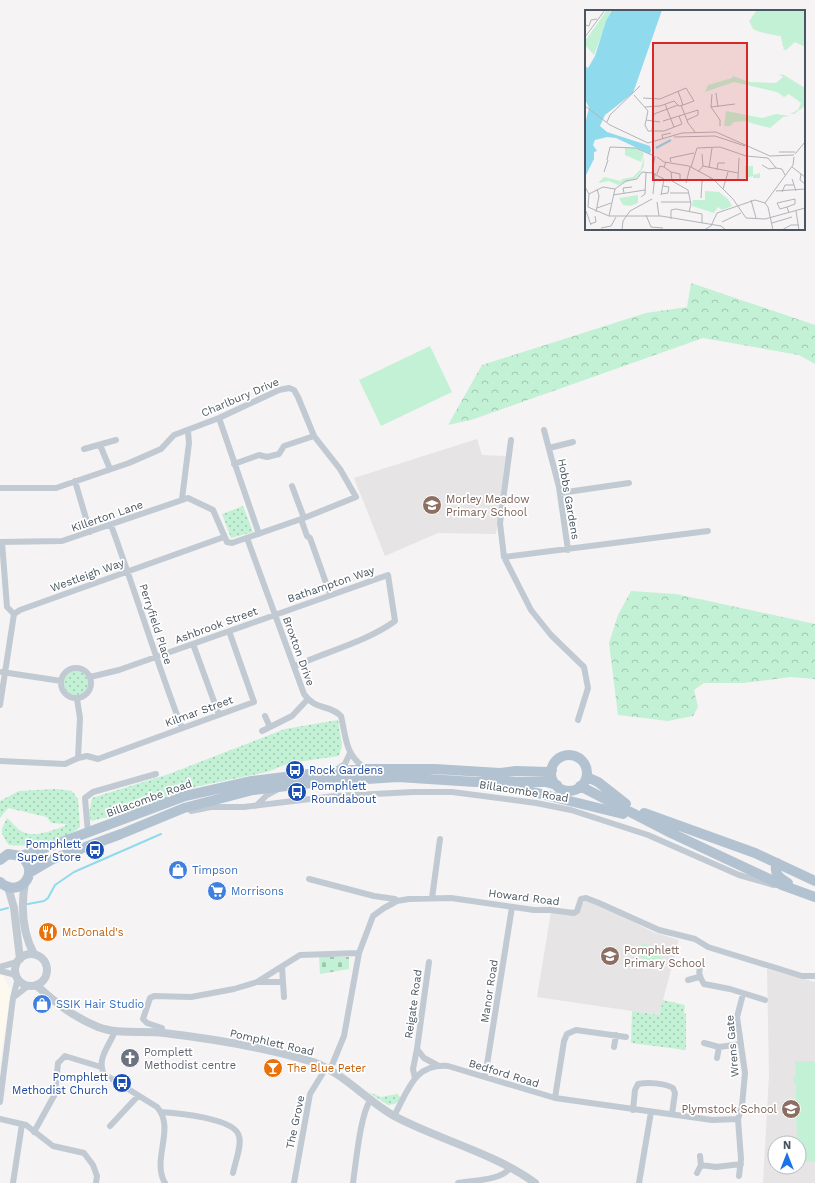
<svg xmlns="http://www.w3.org/2000/svg" width="815" height="1183" viewBox="0 0 815 1183" font-family="'Work Sans',sans-serif">
<style>
.commercial{fill:#fdf9ef}
.education{fill:#e6e4e5;fill-rule:evenodd}
.grass{fill:url(#grass-dots)}
.forest{fill:url(#forest-crowns)}
.cemetery{fill:url(#cemetery-stones)}
.garden{fill:#c3f1d5}
.lines{fill:none;stroke-linecap:round;stroke-linejoin:round}
.stream{stroke:#90daee;stroke-width:2}
.minor{stroke:#c1cad2;stroke-width:6}
.tertiary{stroke:#c1cad2;stroke-width:8}
.primary{stroke:#b3c2d1;stroke-width:10}
.labels{text-anchor:middle;stroke-width:3.5;stroke-linejoin:round;paint-order:stroke}
.street-label{font-size:11px;fill:#4a5661;stroke:#fff}
.education-label{font-size:11px;fill:#785e54;stroke:#fff;text-anchor:start}
.transit-label{font-size:11px;fill:#164399;stroke:#fff;text-anchor:start}
.shop-label{font-size:11px;fill:#366cbe;stroke:#fff;text-anchor:start}
.food-label{font-size:11px;fill:#c56008;stroke:#fff;text-anchor:start}
.worship-label{font-size:11px;fill:#5b616d;stroke:#fff;text-anchor:start}
.inset-river{fill:none;stroke:#90daee;stroke-width:2}
.inset-road{fill:none;stroke:#b1b4b9;stroke-width:1}
.view{fill:#d62828;fill-opacity:0.15;stroke:#d62828;stroke-width:2}
.inset-edge{fill:none;stroke:#4a5661;stroke-width:2}
</style>
<defs>
<pattern id="grass-dots" width="8" height="8" patternUnits="userSpaceOnUse"><rect width="8" height="8" fill="#c3f1d5"/><path d="M2 2h.1M6 6h.1" fill="none" stroke="#a0c6b0" stroke-width="1.8" stroke-linecap="round"/></pattern>
<pattern id="forest-crowns" width="20" height="18" patternUnits="userSpaceOnUse"><rect width="20" height="18" fill="#c3f1d5"/><path d="M2 6a3 3 0 1 1 6 0M12 15a3 3 0 1 1 6 0" fill="none" stroke="#a0c6b0"/></pattern>
<pattern id="cemetery-stones" width="16" height="16" patternUnits="userSpaceOnUse"><rect width="16" height="16" fill="#c3f1d5"/><path d="M2 7V4a2 2 0 0 1 4 0v3zM10 15v-3a2 2 0 0 1 4 0v3z" fill="#a0c6b0"/></pattern>
</defs>
<rect width="100%" height="100%" fill="#f5f3f3"/>
<path class="commercial" d="M0,975L3,976L11,990L0,1063Z"/>
<path class="education" d="M477,439L482,455L506,456L496,534L438,533L385,556L354,478Z
M587,901L608,909L653,932L679,940L659,1015L537,997L551,912L576,916L581,904Z
M767,969L815,982V1183H763L769,1075ZM775,1143H799V1167H775Z"/>
<path class="grass" d="M243,506L253,532L231,538L222,514Z
M64 683a12 12 0 1 1 24 0a12 12 0 1 1-24 0Z
M338,720L342,746L339,756L290,763L267,772L199,786L128,812L91,821L89,814L92,798L169,774L285,729Z
M56,789L72,791L78,799L80,827C65,842 29,847 9,845C0,833 0,831 7,818C12,822 16,828 21,831C34,839 53,830 65,826L66,824L51,823L47,817L8,808L0,818V801L19,791Z
M663,1000L685,1005L684,1013L686,1014V1050L631,1043L632,1011L659,1015Z
M368,1092L381,1097L397,1094L401,1098L395,1104L388,1105Z"/>
<path class="forest" d="M691,283L815,325V364L799,355L703,338L471,420L448,425L482,365L646,313L687,307Z
M631,591L676,594L815,624V679L791,677L743,683H704L694,690L698,707L693,716L668,721L618,715L609,643L618,615Z"/>
<path class="cemetery" d="M319,957H349V969L320,974Z"/>
<path class="garden" d="M430,346L452,392L381,426L359,380Z
M643,943L663,953L657,965L637,955Z
M795,1061H815V1162H799V1143H794V1141L797,1140L796,1115H794V1109L796,1108V1084L794,1083L793,1077H796Z"/>
<g class="lines">
<path class="stream" d="M28,904L44,901L48,898L55,885L74,872L161,834
M0,910L8,908"/>
<path class="minor" d="M219,418L259,534
M544,430L559,487L568,550
M511,440L500,523L504,557L531,610L551,635L584,667L588,688L578,720
M100,445L110,469
M549,448L573,442
M84,449L116,440
M234,464L259,455L267,457L279,454L284,446L314,436
M75,481L90,532
M292,486L304,518
M0,488H56L129,463L161,449L174,435L219,418L279,390L289,388L294,390L298,397L314,436L340,469L356,497L304,518L232,543L227,542L213,510L188,498L62,541L0,542
M560,493L629,483
M182,499L189,443L188,431
M301,519L307,536L310,538L330,594
M111,525C136,593 156,661 182,728
M247,538L304,694C316,711 329,704 341,716C346,737 345,755 365,768
M2,542L7,607L14,614
M504,557L708,531
M193,644L219,715
M61 683a15 15 0 1 1 30 0a15 15 0 1 1-30 0Z
M2,672L61,681
M90,677L119,670L388,575L395,621C366,642 328,651 295,666
M77,699L80,718L78,758
M0,705L14,614L20,610L224,537
M265,716L270,727
M262,731L292,716L308,699
M0,761L65,764L78,758L87,756L98,759L254,702L229,631
M336,770L345,764L350,753
M256,806L267,795L278,789
M191,811L211,807H244L335,796L413,792H452L536,803L571,810L648,835L739,875L774,885
M88,833L85,798L93,792L156,774
M309,879L374,896L395,899L397,901
M432,898L440,839
M429,962L417,1049L424,1058L437,1065
M701,963C698,972 699,976 704,984L730,989L765,1000
M0,967L17,962
M282,967L284,997
M0,971L16,975
M688,980L699,977
M258,982H283
M14,997L28,986
M115,1031C110,1045 96,1059 104,1074L157,1107C176,1128 151,1160 165,1183
M162,1033V1028L147,1023L143,1019L150,998L154,996L191,997L234,989L257,982L300,955L359,953
M704,1043L719,1047L741,1044
M614,1047L616,1035
M717,1058L719,1047
M330,1070L344,1036L359,953L373,916L384,908L397,901L409,899L451,898L534,910H550L574,913L577,911L581,899L586,898L599,903L659,930L695,939L708,947L802,976H815
M485,1077L512,907
M415,1078L413,1069L417,1049
M555,1098L564,1041L567,1034L576,1030L626,1037
M0,1102L13,998L18,978
M633,1110L635,1090L638,1084C648,1082 664,1083 673,1088L675,1093L672,1114
M161,1112C176,1113 235,1118 239,1136C242,1146 235,1162 233,1173
M394,1116C408,1091 414,1063 448,1066L555,1098L712,1120L738,1119
M0,1119L26,1125L53,1146L84,1153L93,1165L97,1176L96,1183
M110,1126L138,1096
M34,1132L55,1094L58,1063L65,1056L101,1067
M701,1165L716,1167L741,1164
M697,1173L701,1165L700,1156
M739,1176L741,1159L738,1119L742,1106L745,1073L737,1017L743,994
M13,1183L22,1124
M294,1183L310,1094L326,1068
M353,1183C356,1163 360,1114 371,1099
M458,1183C474,1180 500,1181 510,1168
M639,1183L651,1112"/>
<path class="tertiary" d="M25,882C21,906 22,932 34,954
M8,887L14,908L20,959
M15 970a16 16 0 1 1 32 0a16 16 0 1 1-32 0Z
M36,985C57,1004 72,1016 98,1027C119,1035 143,1030 164,1033C214,1039 265,1047 313,1062C344,1073 367,1101 396,1117C440,1140 496,1154 535,1183"/>
<path class="primary" d="M551 773a18 18 0 1 1 36 0a18 18 0 1 1-36 0Z
M587,777L598,782L626,804
M580,786L671,833L782,885L815,897
M508,788L537,793L623,814
M644,813L755,853L815,881
M21,856L54,845L185,796L252,781L317,773L366,769H435L500,773L516,771L548,772L552,770
M0,860L8,854L21,856C42,874 18,899 0,882
M777,863C773,873 779,878 788,883
M29,873L53,859L121,834L184,808L253,790L320,782L398,777L475,782H546L557,785"/>
</g>
<defs>
<symbol id="school-disc" viewBox="-11 -11 22 22"><circle r="9.5" fill="#8d6e63" stroke="#fff"/><path d="M0-5L7-2L0 1L-7-2ZM-4 1L0 2.5L4 1V4Q0 6-4 4Z" fill="#fff"/></symbol>
<symbol id="bus-disc" viewBox="-11 -11 22 22"><circle r="9.5" fill="#1a4fb4" stroke="#fff"/><path d="M-5-6H5V4H4V6H2V4H-2V6H-4V4H-5ZM-3.5-4V0h7V-4ZM-3.5 1.2v1.5H-2V1.2ZM2 1.2v1.5H3.5V1.2Z" fill="#fff"/></symbol>
<symbol id="shop-disc" viewBox="-11 -11 22 22"><circle r="9.5" fill="#3f7fe0" stroke="#fff"/><path d="M-5-2.5h2.3a2.7 3.5 0 0 1 5.4 0H5L5.5 6h-11ZM-1.5-2.5h3a1.5 2.3 0 0 0-3 0Z" fill="#fff"/></symbol>
<symbol id="supermarket-disc" viewBox="-11 -11 22 22"><circle r="9.5" fill="#3f7fe0" stroke="#fff"/><path d="M-6-5.5h2.5l.6 2H6L4.5 2H-2.5L-4.4-4H-6ZM-1.5 3.2a1.3 1.3 0 1 0 .1 0ZM3 3.2a1.3 1.3 0 1 0 .1 0Z" fill="#fff"/></symbol>
<symbol id="restaurant-disc" viewBox="-11 -11 22 22"><circle r="9.5" fill="#e8710a" stroke="#fff"/><path d="M-5-6h1v4h1v-4h1v4h1v-4h1v5L-1.5 .5V6h-2V.5L-5-1ZM5-6V6H3V1.5H1.5Q1.5-4 5-6Z" fill="#fff"/></symbol>
<symbol id="church-disc" viewBox="-11 -11 22 22"><circle r="9.5" fill="#6b7280" stroke="#fff"/><path d="M-1.2-6h2.4v3.5h3.3v2.4h-3.3V6h-2.4V-.1h-3.3v-2.4h3.3Z" fill="#fff"/></symbol>
<symbol id="bar-disc" viewBox="-11 -11 22 22"><circle r="9.5" fill="#e8710a" stroke="#fff"/><path d="M-6-5H6L.8 .8V4.5H3.5V6h-7V4.5H-.8V.8Z" fill="#fff"/></symbol>
</defs>
<g fill-rule="evenodd">
<use href="#school-disc" x="421" y="494" width="22" height="22"/>
<use href="#bus-disc" x="284" y="759" width="22" height="22"/>
<use href="#bus-disc" x="286" y="781" width="22" height="22"/>
<use href="#bus-disc" x="84" y="839" width="22" height="22"/>
<use href="#shop-disc" x="167" y="859" width="22" height="22"/>
<use href="#supermarket-disc" x="206" y="880" width="22" height="22"/>
<use href="#restaurant-disc" x="37" y="921" width="22" height="22"/>
<use href="#school-disc" x="599" y="945" width="22" height="22"/>
<use href="#shop-disc" x="31" y="993" width="22" height="22"/>
<use href="#church-disc" x="119" y="1047" width="22" height="22"/>
<use href="#bar-disc" x="262" y="1057" width="22" height="22"/>
<use href="#bus-disc" x="111" y="1072" width="22" height="22"/>
<use href="#school-disc" x="780" y="1098" width="22" height="22"/>
</g>
<g class="labels">
<g class="street-label">
<text transform="translate(240 397) rotate(-23)" y="4">Charlbury Drive</text>
<text transform="translate(569 499) rotate(80)" y="4">Hobbs Gardens</text>
<text transform="translate(107 516) rotate(-19)" y="4">Killerton Lane</text>
<text transform="translate(87 575) rotate(-20)" y="4">Westleigh Way</text>
<text transform="translate(331 584) rotate(-19)" y="4">Bathampton Way</text>
<text transform="translate(156 624) rotate(72)" y="4">Perryfield Place</text>
<text transform="translate(216 625) rotate(-20)" y="4">Ashbrook Street</text>
<text transform="translate(299 651) rotate(70)" y="4">Broxton Drive</text>
<text transform="translate(199 711) rotate(-20)" y="4">Kilmar Street</text>
<text transform="translate(524 791) rotate(9)" y="4">Billacombe Road</text>
<text transform="translate(149 798) rotate(-20)" y="4">Billacombe Road</text>
<text transform="translate(524 897) rotate(7)" y="4">Howard Road</text>
<text transform="translate(489 991) rotate(-81)" y="4">Manor Road</text>
<text transform="translate(413 1004) rotate(-82)" y="4">Reigate Road</text>
<text transform="translate(272 1042) rotate(13)" y="4">Pomphlett Road</text>
<text transform="translate(732 1046) rotate(-95)" y="4">Wrens Gate</text>
<text transform="translate(504 1073) rotate(17)" y="4">Bedford Road</text>
<text transform="translate(295 1122) rotate(-78)" y="4">The Grove</text>
</g>
<g class="education-label">
<text x="446" y="503">Morley Meadow<tspan x="446" dy="13">Primary School</tspan></text>
<text x="624" y="954">Pomphlett<tspan x="624" dy="13">Primary School</tspan></text>
<text x="777" y="1113" text-anchor="end">Plymstock School</text>
</g>
<g class="transit-label">
<text x="309" y="774">Rock Gardens</text>
<text x="311" y="790">Pomphlett<tspan x="311" dy="13">Roundabout</tspan></text>
<text x="81" y="848" text-anchor="end">Pomphlett<tspan x="81" dy="13">Super Store</tspan></text>
<text x="108" y="1081" text-anchor="end">Pomphlett<tspan x="108" dy="13">Methodist Church</tspan></text>
</g>
<g class="shop-label">
<text x="192" y="874">Timpson</text>
<text x="231" y="895">Morrisons</text>
<text x="56" y="1008">SSIK Hair Studio</text>
</g>
<g class="food-label">
<text x="62" y="936">McDonald's</text>
<text x="287" y="1072">The Blue Peter</text>
</g>
<g class="worship-label">
<text x="144" y="1056">Pomplett<tspan x="144" dy="13">Methodist centre</tspan></text>
</g>
</g>
<g transform="translate(585 10)">
<rect width="220" height="220" fill="#f5f3f3"/>
<path d="M22,0H26L9,45L0,35V31ZM172,0H220V35L209,32L201,39L198,37L195,22L184,24L171,20L166,8ZM40,138H51L59,143L56,152L40,145ZM59,146V156L52,168L33,175L24,171L13,173L19,167L36,171L37,169L48,167L56,159ZM120,181L134,182L143,189L147,196L137,200L133,197L129,203L107,196L108,190H120ZM53,185V193L45,196L38,195L34,188Z" fill="#c3f1d5"/>
<path d="M174,0H182L169,11L173,17L189,22L220,16V19L194,26L175,22L168,19L164,11ZM203,0H220L209,2L205,8L181,16L184,10L192,8ZM220,23V37L210,32L201,40L198,39L206,30ZM194,64L199,65L220,78V96L209,104H205L213,100L216,93L204,84L199,87L192,82L149,72L120,82L123,75L147,68L148,66L165,72L191,73L198,67ZM141,101L177,108L191,104L205,106L198,107L185,118L159,111L149,112L145,116H139Z" fill="#c3f1d5"/>
<path d="M160,156H168V165L175,163V168H168V166L160,168Z" fill="#c3f1d5"/>
<path d="M27,0H77L48,83L20,105L15,116L22,122L65,136L66,141L65,144L31,128L22,127L10,130L8,135L12,141L9,142V149L0,167V114L4,98L0,89V56L3,58L10,46L21,11Z" fill="#90daee"/>
<path class="inset-river" d="M71,138L86,130"/>
<path class="inset-road" d="M0,15L4,16L6,10L12,9M0,27L20,0M93,81L98,95M131,83L133,97M127,84L126,97L135,110V116M49,85L63,101L60,115L63,121H79L97,114L94,106M58,88L75,89L101,78L109,91L98,95M80,94L89,117M96,95L103,113L110,122M0,96L25,115L63,133L97,123L131,122L185,146L209,145M60,97L75,96L89,91L94,96L98,95M126,97L150,94M61,110L75,112M78,111L113,100V105L102,110M22,112L25,105L55,76M67,121L69,104L93,95M89,127L130,126L160,136M78,129L77,125L86,123M194,142H210M117,144L118,156M210,144L220,132M72,147L79,152L104,156L128,169L148,189L161,208L180,209L220,198M22,150L25,137L51,138L69,146M81,152L79,157L86,162L87,171L103,180L106,194L104,202M86,152L85,148L109,143M177,155L184,159L191,158M106,157L112,138L135,137L161,146L183,148L191,158M207,157L220,167M124,158L127,138M191,158L197,159L200,165M132,160L133,153H140M19,162L23,150M86,162L95,164V169M113,162L118,156L153,163M67,163L79,169L76,185M67,163L70,146M72,164L75,156L79,157M216,164L215,170L220,174M153,169L154,148M207,169L211,181M101,173L105,157M0,177L4,184L3,197M138,179L143,162M191,181L220,179M197,182L200,175H209M39,183L38,178L47,177M85,183H104M4,184L18,177L30,179M68,184L70,163M76,184L83,183L84,177L78,176M28,185L60,180M56,187L60,184L61,163M116,188L117,171L126,169M166,190L171,208M72,192L74,206M76,192H106M180,193L208,155L209,147M3,197L24,206H76L136,216L141,220M202,197L210,194V189L192,193L195,199L202,197L204,203M12,198L26,193M1,201L6,215M211,201L214,220M11,202L14,186L12,179M61,205L66,217L78,218M24,206L30,179L41,171L52,169L57,162L67,163M86,209V200L91,199L117,204V213M137,212L156,203M187,213L207,207M5,214L11,212L10,206M16,218L26,216L31,207M37,220L38,211L45,201L67,189M119,220L126,216L132,203L170,190L180,193L183,197L188,220M197,220L206,215H214"/>
<path class="view" d="M68,33H162V170H68Z"/>
<rect width="220" height="220" class="inset-edge"/>
</g>
<g transform="translate(787 1155)"><circle r="19" fill="#ffffff" stroke="#b7bbc0"/>
<path d="M0-3L7 15L0 10L-7 15Z" fill="#1a73e8"/>
<text y="-6" font-size="11" font-weight="bold" text-anchor="middle" fill="#4a5661">N</text>
</g>
</svg>
